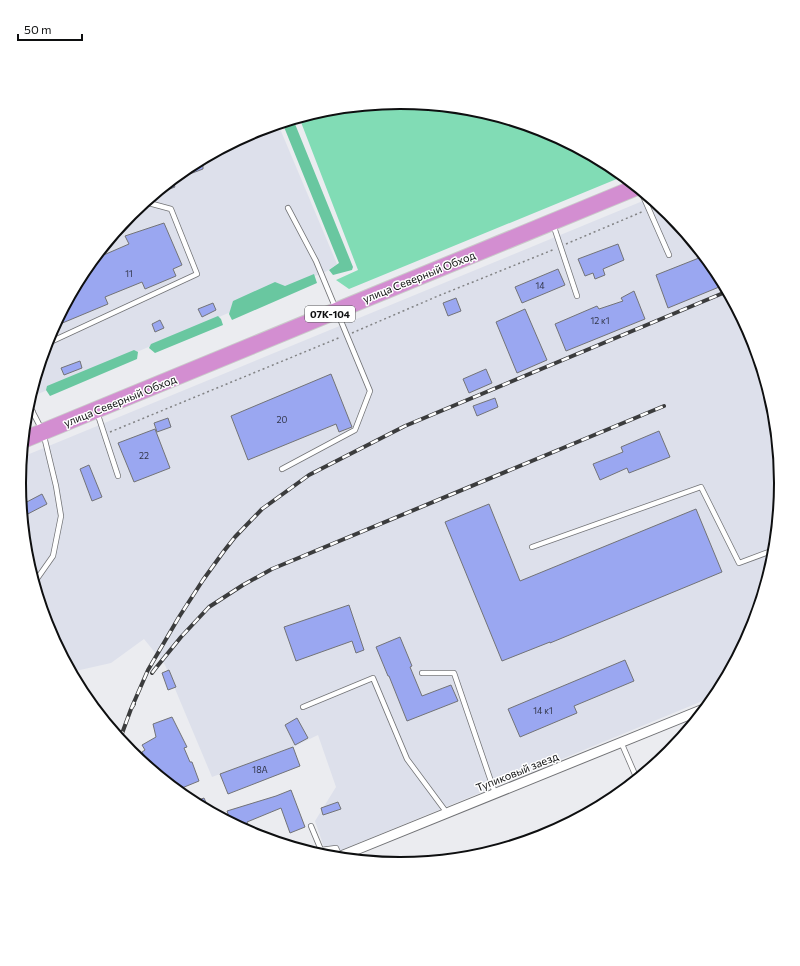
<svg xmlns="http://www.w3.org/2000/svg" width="800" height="966" viewBox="0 0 800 966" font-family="Commissioner,sans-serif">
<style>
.built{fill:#dde0eb}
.green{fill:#81dcb5}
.forest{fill:#69c7a0}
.building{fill:#9aa7f1;stroke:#727377}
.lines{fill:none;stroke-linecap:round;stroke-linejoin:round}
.lane-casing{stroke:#727376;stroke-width:6}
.street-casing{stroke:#727376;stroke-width:11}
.highway-casing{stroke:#cacaca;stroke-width:18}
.path{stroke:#828385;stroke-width:1.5;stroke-dasharray:2 3;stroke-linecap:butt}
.lane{stroke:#fff;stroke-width:4.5}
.street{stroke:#fff;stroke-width:9}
.highway{stroke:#d38ed1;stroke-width:16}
.rail-casing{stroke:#3b3c3d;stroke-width:4}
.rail{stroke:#fff;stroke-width:2.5;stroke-dasharray:8;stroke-linecap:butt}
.labels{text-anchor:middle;stroke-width:3;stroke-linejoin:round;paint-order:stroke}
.number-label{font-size:9px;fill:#313548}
.shield{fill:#fff;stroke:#565758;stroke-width:1}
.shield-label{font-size:10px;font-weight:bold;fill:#0e0f10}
.street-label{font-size:11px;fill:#0e0f10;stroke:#fff}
.rim{fill:none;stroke:#0e0f10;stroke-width:2}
</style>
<rect width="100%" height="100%" fill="#ebecf0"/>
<path class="built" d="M278,124L337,264L327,271L38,394L34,385L48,337L83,271L131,213L189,166L254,131Z
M650,198L670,214L717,272L752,337L774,409L781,483L774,558L752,629L717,695L327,856L315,821L336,787L318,735L293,747L212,777L165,665L144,639L111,663L71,672L48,629L26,557L19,483L22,457Z"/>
<path class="green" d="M400,102L475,109L546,131L612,166L624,176L349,289L336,280L358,270L299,117L326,109Z"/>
<path class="forest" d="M293,119L353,267L352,270L333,275L329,270L339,263L282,122Z
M314,274L317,283L232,320L229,314L233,301L275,282L285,286Z
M218,316L221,319L223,325L155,353L149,348L151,344Z
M134,350L138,352L137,359L50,396L46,390L47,386Z"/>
<path class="building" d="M203,158V169L174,180L173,179L189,166Z
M172,180L175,187L167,190L165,185Z
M164,223L182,265L173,269L176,276L145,289L142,282L105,297L108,304L60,324L58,319L83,271L98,254L99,257L129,244L125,236Z
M618,244L624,260L603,269L605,275L595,279L593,273L585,276L578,259Z
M704,256L717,272L724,285L668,308L656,275Z
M558,269L565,285L522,303L515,287Z
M634,291L645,319L566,351L555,324L597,306L599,309L623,301L621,298Z
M456,298L461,311L448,316L443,303Z
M213,303L216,310L202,317L198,309Z
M525,309L547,360L517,373L496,322Z
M160,320L164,328L155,332L152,324Z
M80,361L82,368L64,375L61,368Z
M486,369L492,383L469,393L463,379Z
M331,374L352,427L339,432L336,424L248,460L231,416Z
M495,398L498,407L477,416L473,406Z
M168,418L171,427L157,432L154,423Z
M155,429L170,468L134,482L118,443Z
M659,431L670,457L629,473L627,468L600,480L593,464L623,452L621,447Z
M89,465L102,497L92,501L80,469Z
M42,494L47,504L22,517L21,505Z
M489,504L520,581L696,509L722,572L550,643V642L502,661L445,522Z
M349,605L364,650L356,653L352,641L296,661L284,627Z
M400,637L412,666L410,667L422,696L451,685L458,701L407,721L389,676H388L376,647Z
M625,660L634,681L574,706L577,713L520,737L508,709Z
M169,670L176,687L168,690L162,673Z
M172,717L187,747L184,748L190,762H192L199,781L177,790L149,767L142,752L145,750L142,745L156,737L153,724Z
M297,718L308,738L295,745L285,725Z
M293,747L300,766L228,794L220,774Z
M291,790L305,827L290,833L281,808L247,822L252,834L231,823L227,811L276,796Z
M204,798L210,811L193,802Z
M338,802L341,809L323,815L321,808Z"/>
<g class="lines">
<defs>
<path id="lane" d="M640,189L669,255
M553,224L577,296
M46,344L197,274L171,209L145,202
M28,403L43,432L56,486L61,516L53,556L34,583
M26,412H33
M97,412L118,476
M282,469L355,430L370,391L316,261L288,208
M532,547L701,487L739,563L774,550
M422,673H454L495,793
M303,707L373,678L407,759L447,813
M621,742L637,779
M311,826L321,850L336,848L340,857"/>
<path id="street" d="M336,858L706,708"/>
<path id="highway" d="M23,440L637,187"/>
</defs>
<use href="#lane" class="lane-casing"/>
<use href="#street" class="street-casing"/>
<use href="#highway" class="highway-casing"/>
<path class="path" d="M655,207L659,205
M566,244L644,211
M352,333L438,296L555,249
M110,432L341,337"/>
<use href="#lane" class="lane"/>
<use href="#street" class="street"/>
<use href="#highway" class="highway"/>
<defs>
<path id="rail" d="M152,673L155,669L181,637L209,607L243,585L272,569L664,406
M131,709L148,670L179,617L203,580L224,551L235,537L262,509L309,475L354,452L405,426L728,291
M120,739L131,709L134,704"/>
</defs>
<use href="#rail" class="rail-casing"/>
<use href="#rail" class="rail"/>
</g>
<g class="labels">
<g class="number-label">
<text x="129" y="277">11</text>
<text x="540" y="289">14</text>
<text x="600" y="324">12 к1</text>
<text x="282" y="423">20</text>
<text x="144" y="459">22</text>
<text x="543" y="714">14 к1</text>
<text x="260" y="773">18А</text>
</g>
<rect class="shield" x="305" y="306" width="50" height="16" rx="3"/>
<g class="shield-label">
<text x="330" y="318">07К-104</text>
</g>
<g class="street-label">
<text transform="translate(419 277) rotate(-22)" y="4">улица Северный Обход</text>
<text transform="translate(120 401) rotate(-22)" y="4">улица Северный Обход</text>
<text transform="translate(517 772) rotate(-22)" y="4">Тупиковый заезд</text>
</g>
</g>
<path d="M0 0H800V966H0ZM26 483a374 374 0 1 1 748 0a374 374 0 1 1-748 0Z" fill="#fff" fill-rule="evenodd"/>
<path class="rim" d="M26 483a374 374 0 1 1 748 0a374 374 0 1 1-748 0Z"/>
<path d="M18 34v6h64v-6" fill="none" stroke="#0e0f10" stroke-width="2"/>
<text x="24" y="34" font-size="12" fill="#0e0f10" stroke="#ffffff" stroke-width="3" paint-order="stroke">50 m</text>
</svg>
